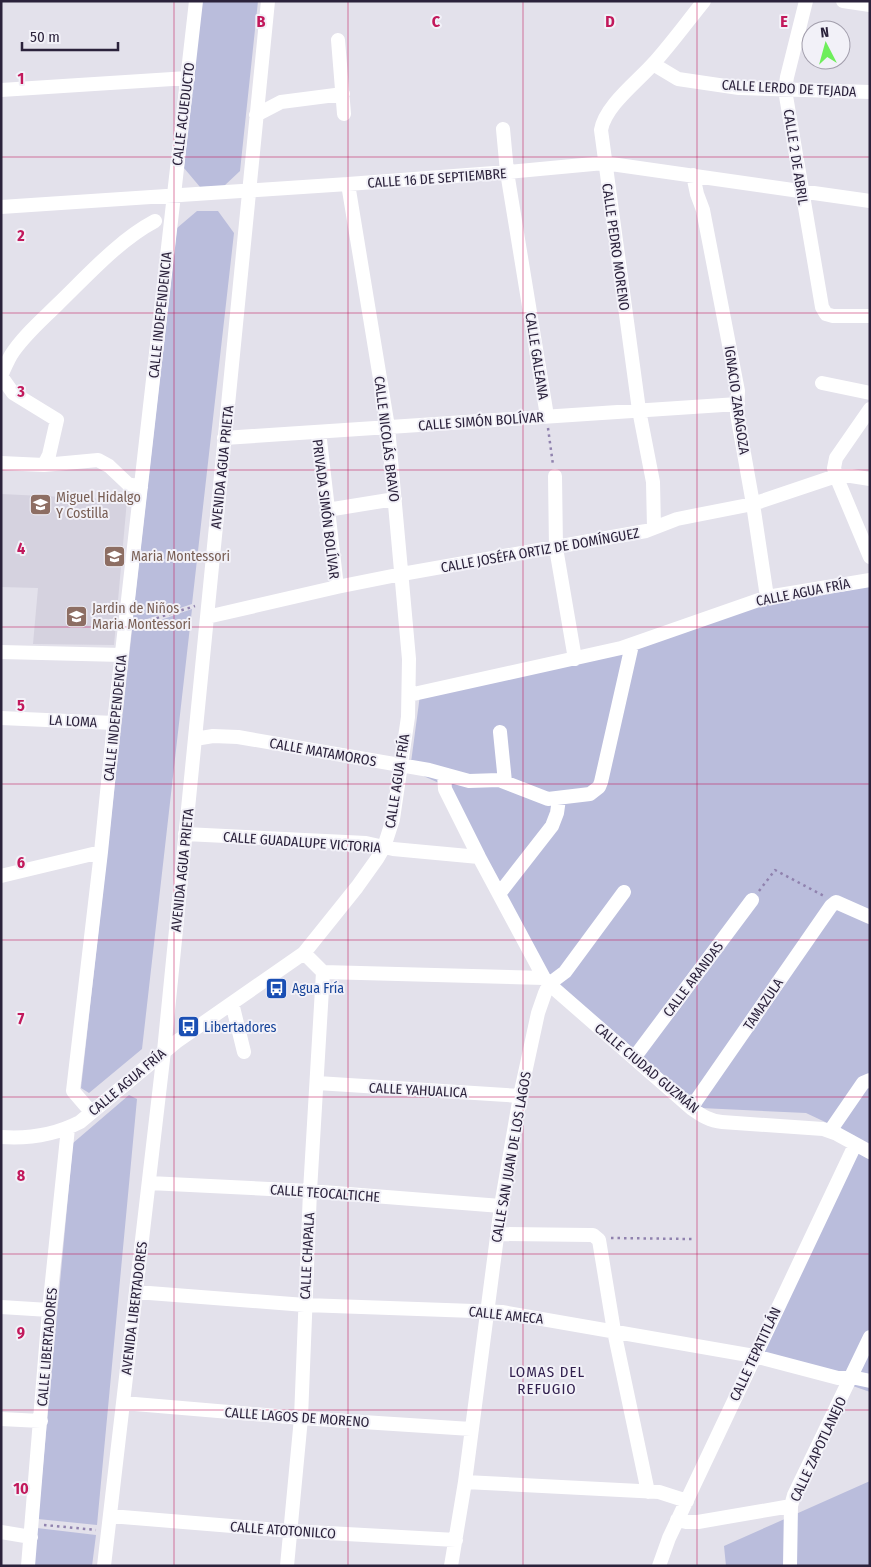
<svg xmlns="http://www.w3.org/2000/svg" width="871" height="1567" viewBox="0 0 871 1567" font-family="'Fira Sans Condensed',sans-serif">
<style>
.built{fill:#d5d2df}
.green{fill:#babddc}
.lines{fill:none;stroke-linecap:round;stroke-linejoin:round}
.path{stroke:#9082ae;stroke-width:2.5;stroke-dasharray:2.5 4;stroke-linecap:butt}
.minor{stroke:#fff;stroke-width:14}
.grid{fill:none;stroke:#c2185b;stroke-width:1;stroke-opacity:0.55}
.labels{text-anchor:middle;stroke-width:4;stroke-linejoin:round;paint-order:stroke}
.street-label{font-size:14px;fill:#2b223b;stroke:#f2f1f8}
.education-label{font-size:14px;fill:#785e54;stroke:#f2f1f8;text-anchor:start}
.transit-label{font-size:14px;fill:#164399;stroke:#f2f1f8;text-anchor:start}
.neighbourhood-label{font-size:15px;letter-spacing:1px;fill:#301e4d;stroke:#f2f1f8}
.grid-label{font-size:16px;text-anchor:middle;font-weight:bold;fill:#c2185b;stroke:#f2f1f8;stroke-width:4;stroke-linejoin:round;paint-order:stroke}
</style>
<rect width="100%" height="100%" fill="#e3e1eb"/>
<path class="built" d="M1,494L127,500L114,645L33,644L38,588L1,587Z"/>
<path class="green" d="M201,1H258L240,171L224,186L200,187L184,168Z
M197,211H218L234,233L192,604L132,624L177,228Z
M870,576V1392L759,1353L855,1136L806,1113L701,1108L544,977L439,783L410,770L420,695L640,640L751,602Z
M192,609L142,1049L89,1093L81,1088L132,630Z
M129,1095L137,1099L97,1525L38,1519L73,1143Z
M870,1481V1566H726L724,1546Z
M37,1528L96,1535L92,1566H33Z"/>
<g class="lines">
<path class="path" d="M548,428L553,465
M138,624L195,606
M759,891L775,870L824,896
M611,1238L692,1239
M44,1525L96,1530"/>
<path class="minor" d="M806,1L787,77L785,90L822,307L826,314L833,316H870
M843,1L870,5
M338,40L344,114
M653,64L678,79L739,88L870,92
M1,90L188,78
M256,115L281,102L343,94
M503,129L507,172L547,416
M693,175L697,194L703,210L738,391L737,414L753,504L767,597
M1,207L348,184L507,172L604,163L870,201
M822,383L870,393
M870,409L836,458L834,468L836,476L870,557
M316,432L320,440L337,587
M224,438L738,404
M1,463L44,465L98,460L109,466L128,484L141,487
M44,465L49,455L57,420L13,393L1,376C4,369 7,362 11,355C23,336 42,320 58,304C87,276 119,240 155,221
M555,476L556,548L575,659
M327,510L395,499
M654,528L653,482L639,410L601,130C605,106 637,82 653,64C671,44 687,22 704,1
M207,617L337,587L402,574L646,531L677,519L753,504L836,476H851L870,479
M1,652L122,655
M409,695L621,648L767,597L870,580
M1,718L114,723
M500,732L505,782
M195,739L213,736L238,737L429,770L469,781L499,780L548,799L590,794L599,787L601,782L632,645
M444,775L445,789L479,857L544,978L549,984L691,1108C701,1115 709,1121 722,1122L823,1129L837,1134L870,1152
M185,834L366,843L393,849L479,857
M1,876L101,852
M499,894L552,826L557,813L559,799
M323,972L544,978
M232,1003L244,1052
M634,1058L752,900
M317,1083L520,1096
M691,1108L831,906L836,902L870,917
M91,1112L73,1091L101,852L114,723L196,1
M830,1131L863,1083L870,1080
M1,1137C29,1139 55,1135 80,1122L176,1042L304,953L357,887L377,859L384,847L393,819L408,717L409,659L388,427L348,184
M149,1183L310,1191L501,1206
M497,1234L590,1235H593L599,1240L614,1331L648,1492
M136,1292L305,1305L502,1312L754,1356L838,1378H856L870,1381
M1,1307L49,1310
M123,1403L301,1418L471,1429
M1,1419L41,1421
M465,1482L659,1492L687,1501
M110,1516L291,1531L456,1540
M677,1520L686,1522H698L791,1506
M1,1532L31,1537
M28,1566L49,1310L68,1128
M104,1566L164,1051L268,1
M287,1566L301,1418L310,1191L323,972L304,953
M451,1566L465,1482L501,1206L520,1096L538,1013L545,993L549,984L565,972L624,892
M659,1566L669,1538L855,1145
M790,1566L791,1506L794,1495L870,1337"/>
</g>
<path class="grid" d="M174,1V1566M348,1V1566M523,1V1566M697,1V1566M1,157H870M1,313H870M1,470H870M1,627H870M1,784H870M1,940H870M1,1097H870M1,1254H870M1,1410H870"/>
<defs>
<symbol id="school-square" viewBox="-11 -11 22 22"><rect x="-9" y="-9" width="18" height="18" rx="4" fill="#8d6e63" stroke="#f2f1f8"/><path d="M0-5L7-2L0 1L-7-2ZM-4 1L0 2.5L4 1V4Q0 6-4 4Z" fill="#fff"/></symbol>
<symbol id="bus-square" viewBox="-11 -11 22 22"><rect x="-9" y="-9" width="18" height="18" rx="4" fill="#1a4fb4" stroke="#f2f1f8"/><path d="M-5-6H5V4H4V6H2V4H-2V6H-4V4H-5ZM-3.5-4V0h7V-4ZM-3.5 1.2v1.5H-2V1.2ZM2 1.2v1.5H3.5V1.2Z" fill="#fff"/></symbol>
</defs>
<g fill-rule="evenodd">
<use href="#school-square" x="28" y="492" width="25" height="25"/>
<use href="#school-square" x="102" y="544" width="25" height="25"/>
<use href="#school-square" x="64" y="604" width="25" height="25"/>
<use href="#bus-square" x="264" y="976" width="25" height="25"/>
<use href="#bus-square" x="176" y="1014" width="25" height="25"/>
</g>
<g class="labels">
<g class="street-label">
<text transform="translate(789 88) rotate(3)" y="5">CALLE LERDO DE TEJADA</text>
<text transform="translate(183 114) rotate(-83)" y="5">CALLE ACUEDUCTO</text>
<text transform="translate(796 157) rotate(81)" y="5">CALLE 2 DE ABRIL</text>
<text transform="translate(437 178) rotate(-4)" y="5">CALLE 16 DE SEPTIEMBRE</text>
<text transform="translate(616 247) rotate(82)" y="5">CALLE PEDRO MORENO</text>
<text transform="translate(160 315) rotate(-84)" y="5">CALLE INDEPENDENCIA</text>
<text transform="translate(537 356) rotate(81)" y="5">CALLE GALEANA</text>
<text transform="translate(737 400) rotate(82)" y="5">IGNACIO ZARAGOZA</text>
<text transform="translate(481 421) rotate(-4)" y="5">CALLE SIMÓN BOLÍVAR</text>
<text transform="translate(387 439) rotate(83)" y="5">CALLE NICOLÁS BRAVO</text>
<text transform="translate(222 467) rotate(-84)" y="5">AVENIDA AGUA PRIETA</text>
<text transform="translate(326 509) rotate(83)" y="5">PRIVADA SIMÓN BOLÍVAR</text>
<text transform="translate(540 550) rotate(-10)" y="5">CALLE JOSÉFA ORTIZ DE DOMÍNGUEZ</text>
<text transform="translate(803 592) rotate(-11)" y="5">CALLE AGUA FRÍA</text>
<text transform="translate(115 718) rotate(-84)" y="5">CALLE INDEPENDENCIA</text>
<text transform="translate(73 721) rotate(3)" y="5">LA LOMA</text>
<text transform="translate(323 752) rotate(10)" y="5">CALLE MATAMOROS</text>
<text transform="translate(397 781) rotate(-81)" y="5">CALLE AGUA FRÍA</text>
<text transform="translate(302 842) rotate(4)" y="5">CALLE GUADALUPE VICTORIA</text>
<text transform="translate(182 870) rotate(-84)" y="5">AVENIDA AGUA PRIETA</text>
<text transform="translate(693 979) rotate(-53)" y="5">CALLE ARANDAS</text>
<text transform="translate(763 1004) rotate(-56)" y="5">TAMAZULA</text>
<text transform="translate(647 1068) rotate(40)" y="5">CALLE CIUDAD GUZMÁN</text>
<text transform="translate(127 1082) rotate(-40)" y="5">CALLE AGUA FRÍA</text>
<text transform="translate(418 1090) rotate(3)" y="5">CALLE YAHUALICA</text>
<text transform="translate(511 1157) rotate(-80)" y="5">CALLE SAN JUAN DE LOS LAGOS</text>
<text transform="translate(325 1193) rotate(4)" y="5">CALLE TEOCALTICHE</text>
<text transform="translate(307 1256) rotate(-87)" y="5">CALLE CHAPALA</text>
<text transform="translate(134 1308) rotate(-83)" y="5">AVENIDA LIBERTADORES</text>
<text transform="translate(506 1315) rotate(6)" y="5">CALLE AMECA</text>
<text transform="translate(47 1347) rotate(-85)" y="5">CALLE LIBERTADORES</text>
<text transform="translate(755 1354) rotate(-65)" y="5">CALLE TEPATITLÁN</text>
<text transform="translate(297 1417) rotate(4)" y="5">CALLE LAGOS DE MORENO</text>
<text transform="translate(818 1449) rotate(-65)" y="5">CALLE ZAPOTLANEJO</text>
<text transform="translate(283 1530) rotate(4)" y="5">CALLE ATOTONILCO</text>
</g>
<g class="education-label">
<text x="56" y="502">Miguel Hidalgo<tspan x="56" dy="16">Y Costilla</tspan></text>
<text x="131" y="561">Maria Montessori</text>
<text x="92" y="613">Jardin de Niños<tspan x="92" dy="16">Maria Montessori</tspan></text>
</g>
<g class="transit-label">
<text x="292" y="993">Agua Fría</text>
<text x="204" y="1032">Libertadores</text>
</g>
<g class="neighbourhood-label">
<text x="547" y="1377">LOMAS DEL<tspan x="547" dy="17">REFUGIO</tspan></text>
</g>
</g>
<g class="grid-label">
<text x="261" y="27">B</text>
<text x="436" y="27">C</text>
<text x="610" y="27">D</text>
<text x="784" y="27">E</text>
<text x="21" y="84">1</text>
<text x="21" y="241">2</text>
<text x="21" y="397">3</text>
<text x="21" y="554">4</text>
<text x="21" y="711">5</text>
<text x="21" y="868">6</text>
<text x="21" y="1024">7</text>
<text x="21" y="1181">8</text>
<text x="21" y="1338">9</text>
<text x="21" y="1494">10</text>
</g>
<rect width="871" height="1567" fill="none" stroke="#2b223b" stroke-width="5"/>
<g transform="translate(826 45) rotate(354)"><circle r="24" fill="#f2f1f8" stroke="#a29eac"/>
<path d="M0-4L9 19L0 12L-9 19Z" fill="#6eee5b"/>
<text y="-8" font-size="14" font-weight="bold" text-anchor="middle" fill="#2b223b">N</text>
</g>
<path d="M22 42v8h96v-8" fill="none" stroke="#2b223b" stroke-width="2.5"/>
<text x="30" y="42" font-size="15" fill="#2b223b" stroke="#f2f1f8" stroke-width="4" paint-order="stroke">50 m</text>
</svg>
